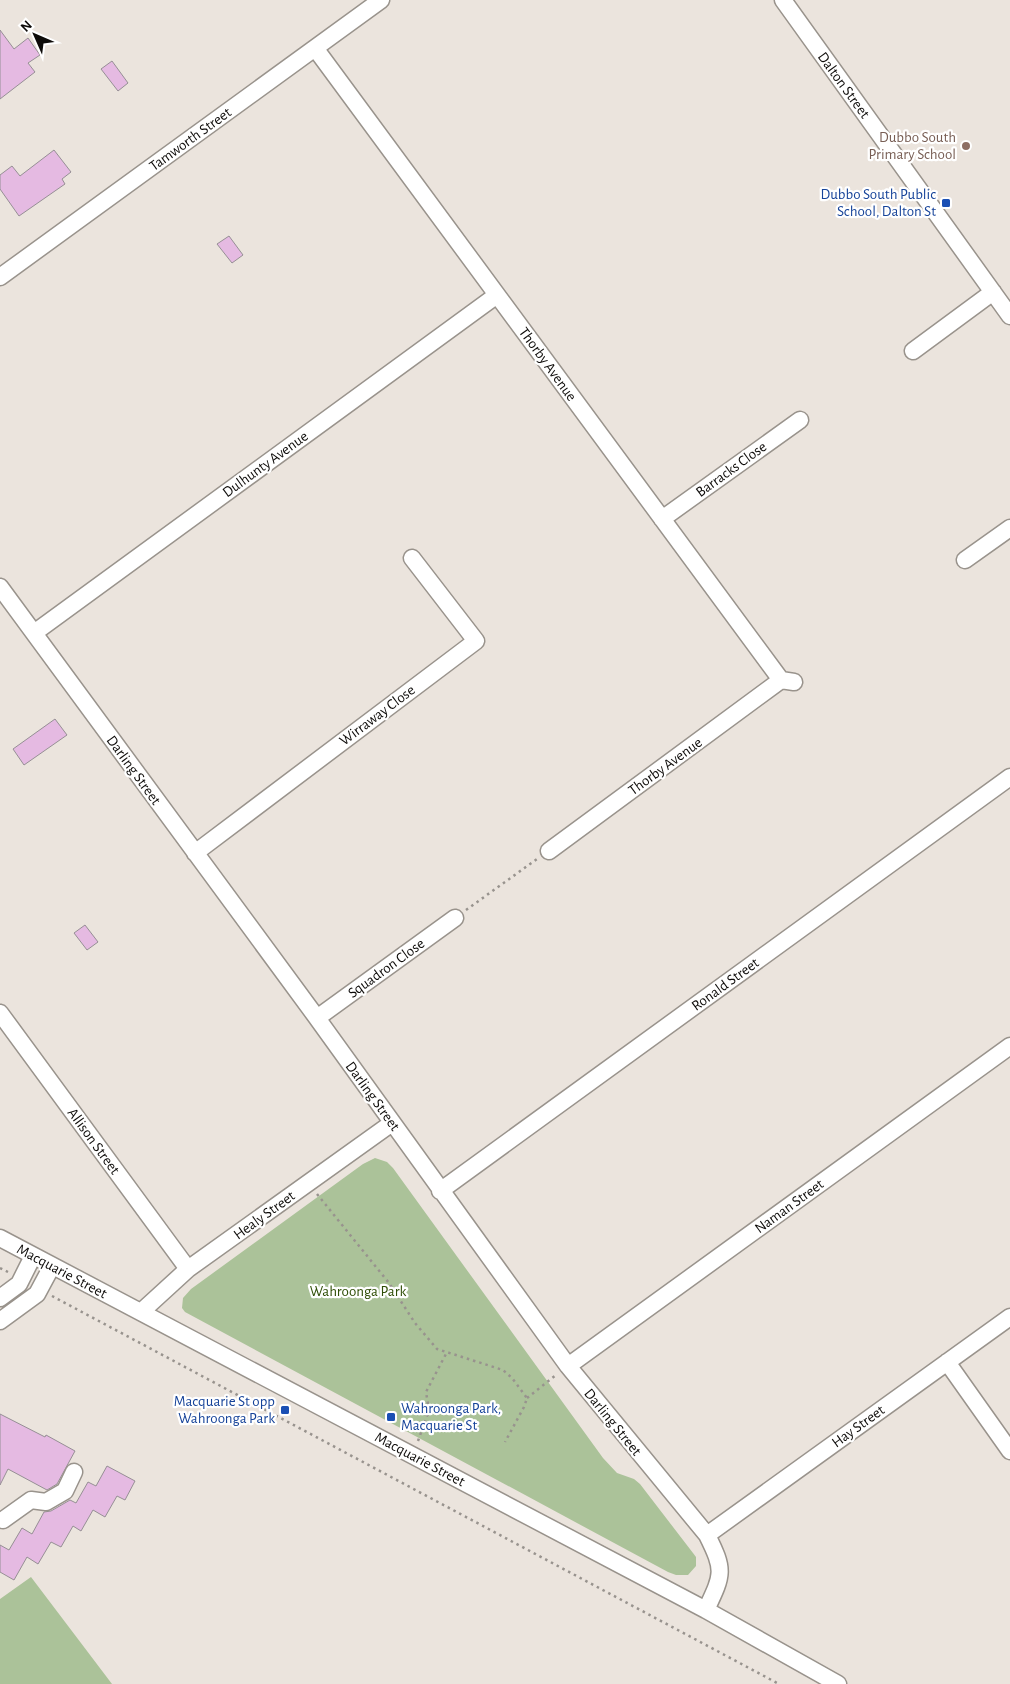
<svg xmlns="http://www.w3.org/2000/svg" width="1010" height="1684" viewBox="0 0 1010 1684" font-family="'Alegreya Sans',sans-serif">
<style>
.green{fill:#abc299}
.building{fill:#e5bae2;stroke:#968f95}
.lines{fill:none;stroke-linecap:round;stroke-linejoin:round}
.minor-casing{stroke:#99938c;stroke-width:19}
.path{stroke:#98938e;stroke-width:2.5;stroke-dasharray:2.5 4;stroke-linecap:butt}
.minor{stroke:#fff;stroke-width:16}
.education-dot{fill:#8d6e63;stroke:#fff;stroke-width:2}
.transit-dot{fill:#1a4fb4;stroke:#fff;stroke-width:2}
.labels{text-anchor:middle;stroke-width:4.5;stroke-linejoin:round;paint-order:stroke}
.street-label{font-size:15px;fill:#0d0b09;stroke:#fff}
.education-label{font-size:15px;fill:#785e54;stroke:#fff;text-anchor:end}
.transit-label{font-size:15px;fill:#164399;stroke:#fff;text-anchor:end}
.park-label{font-size:15px;fill:#2e4d05;stroke:#fff}
</style>
<rect width="100%" height="100%" fill="#ebe4dd"/>
<path class="green" d="M375,1158L387,1162L393,1168L603,1458L617,1473L634,1479L640,1484L693,1553L696,1557V1566L688,1575H676L668,1572L185,1312L182,1308L183,1298L191,1289L363,1164Z
M31,1577L112,1684H0V1599Z"/>
<path class="building" d="M0,30L14,49L28,38L40,55L28,63L35,72L0,99Z
M112,61L128,83L118,91L101,69Z
M54,150L71,172L62,179L65,184L19,216L0,189V175L12,166L20,176Z
M229,236L243,255L232,263L217,244Z
M55,719L67,735L24,765L13,749Z
M85,925L98,942L87,950L74,933Z
M0,1414L45,1437L46,1435L75,1451L57,1484L47,1490L8,1469L0,1485Z
M107,1466L135,1481L125,1500L117,1496L105,1517L93,1510L81,1531L73,1526L61,1547L51,1542L38,1564L27,1557L14,1580L0,1572V1545L9,1550L22,1528L32,1534L44,1512L51,1511L70,1500L76,1503L88,1482L96,1486Z"/>
<g class="lines">
<defs>
<path id="minor" d="M783,0L1010,316
M315,48L781,680
M0,277L381,0
M913,351L993,292
M662,519L800,420
M965,560L1010,528
M0,587L317,1018L568,1366L707,1535C725,1571 723,1574 706,1610
M34,633L497,295
M549,851L781,680L794,682
M195,853L476,641L412,558
M0,1013L188,1269
M317,1018L455,918
M440,1191L1010,777
M0,1238L706,1610L838,1684
M0,1298L19,1284L33,1256
M141,1312L188,1269L392,1123
M0,1321L37,1294L52,1266
M947,1362L1010,1451
M568,1366L1010,1046
M3,1520L31,1500L46,1502L65,1491L74,1472
M707,1535L1010,1317"/>
</defs>
<use href="#minor" class="minor-casing"/>
<path class="path" d="M466,910L537,859
M317,1194L389,1283L415,1323L437,1349L503,1370L512,1378L527,1398L524,1407L505,1442
M0,1268L8,1272
M52,1296L779,1684
M527,1398L556,1375
M418,1441L429,1410L426,1392L447,1352"/>
<use href="#minor" class="minor"/>
</g>
<circle class="education-dot" cx="966" cy="146" r="5"/>
<g class="transit-dot">
<rect x="941" y="198" width="10" height="10" rx="2.5"/>
<rect x="280" y="1405" width="10" height="10" rx="2.5"/>
<rect x="386" y="1412" width="10" height="10" rx="2.5"/>
</g>
<g class="labels">
<g class="street-label">
<text transform="translate(844 85) rotate(54)" y="5">Dalton Street</text>
<text transform="translate(190 139) rotate(-36)" y="5">Tamworth Street</text>
<text transform="translate(548 364) rotate(54)" y="5">Thorby Avenue</text>
<text transform="translate(265 464) rotate(-36)" y="5">Dulhunty Avenue</text>
<text transform="translate(731 469) rotate(-36)" y="5">Barracks Close</text>
<text transform="translate(377 715) rotate(-37)" y="5">Wirraway Close</text>
<text transform="translate(665 766) rotate(-36)" y="5">Thorby Avenue</text>
<text transform="translate(134 770) rotate(54)" y="5">Darling Street</text>
<text transform="translate(386 968) rotate(-36)" y="5">Squadron Close</text>
<text transform="translate(725 984) rotate(-36)" y="5">Ronald Street</text>
<text transform="translate(373 1096) rotate(54)" y="5">Darling Street</text>
<text transform="translate(94 1141) rotate(54)" y="5">Allison Street</text>
<text transform="translate(789 1206) rotate(-36)" y="5">Naman Street</text>
<text transform="translate(264 1215) rotate(-36)" y="5">Healy Street</text>
<text transform="translate(62 1271) rotate(28)" y="5">Macquarie Street</text>
<text transform="translate(613 1422) rotate(51)" y="5">Darling Street</text>
<text transform="translate(858 1426) rotate(-36)" y="5">Hay Street</text>
<text transform="translate(420 1459) rotate(28)" y="5">Macquarie Street</text>
</g>
<g class="education-label">
<text x="956" y="142">Dubbo South<tspan x="956" dy="17">Primary School</tspan></text>
</g>
<g class="transit-label">
<text x="936" y="199">Dubbo South Public<tspan x="936" dy="17">School, Dalton St</tspan></text>
<text x="275" y="1406">Macquarie St opp<tspan x="275" dy="17">Wahroonga Park</tspan></text>
<text x="401" y="1413" text-anchor="start">Wahroonga Park,<tspan x="401" dy="17">Macquarie St</tspan></text>
</g>
<g class="park-label">
<text x="358" y="1296">Wahroonga Park</text>
</g>
</g>
<g transform="translate(35 35) rotate(315)" stroke="#ffffff" stroke-width="4" paint-order="stroke">
<path d="M0-4L9 19L0 12L-9 19Z" fill="#0d0b09"/>
<text y="-8" font-size="14" font-weight="bold" text-anchor="middle" fill="#0d0b09">N</text>
</g>
</svg>
